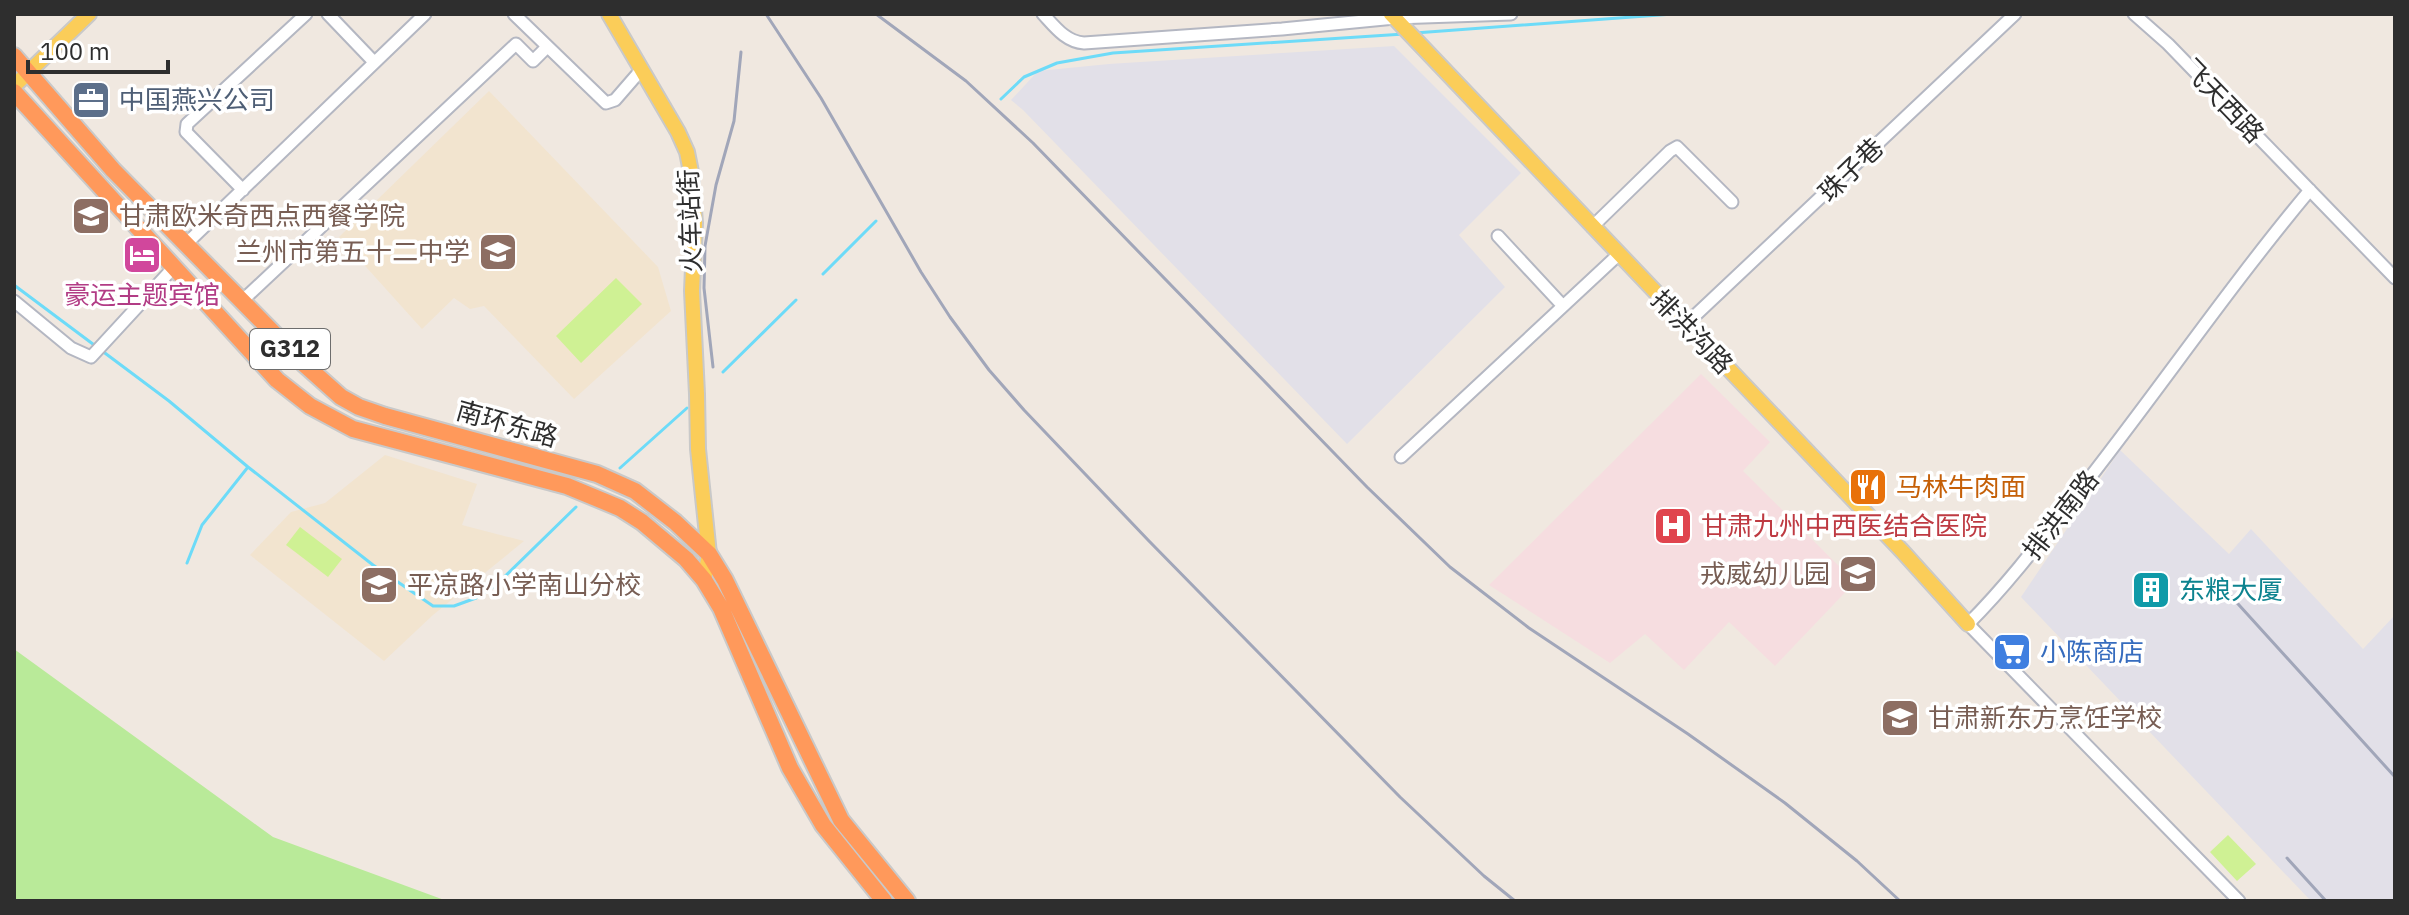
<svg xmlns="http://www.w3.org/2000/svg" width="2409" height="915" viewBox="0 0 2409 915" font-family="'IBM Plex Sans','Noto Sans SC',sans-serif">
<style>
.industrial{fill:#e2e0e8}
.education{fill:#f2e4cf}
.medical{fill:#f6dde0}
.green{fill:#b9ea99}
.pitch{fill:#cff194}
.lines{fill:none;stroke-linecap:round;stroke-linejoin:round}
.stream{stroke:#6ddbf8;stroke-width:3}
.minor-casing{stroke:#b4b7c2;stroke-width:15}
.major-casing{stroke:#c9c9c9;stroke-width:18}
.highway-casing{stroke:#c9c9c9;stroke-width:20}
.minor{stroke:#fff;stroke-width:11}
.major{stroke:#fbcd59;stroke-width:14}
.highway{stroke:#ff995b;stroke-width:16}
.rail{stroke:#a1a6b9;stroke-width:3}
.labels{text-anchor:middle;stroke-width:7;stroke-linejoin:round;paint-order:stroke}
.shield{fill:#fff;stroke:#6d6d6d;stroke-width:2}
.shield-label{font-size:24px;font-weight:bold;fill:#2e2e2e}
.service-label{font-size:26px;fill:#4e5e75;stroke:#fff;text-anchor:start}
.street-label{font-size:26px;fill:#2e2e2e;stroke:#fff}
.education-label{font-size:26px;fill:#785e54;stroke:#fff;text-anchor:start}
.hotel-label{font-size:26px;fill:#b23c85;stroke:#fff}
.food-label{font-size:26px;fill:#c56008;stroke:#fff;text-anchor:start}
.health-label{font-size:26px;fill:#be3a42;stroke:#fff;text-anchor:start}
.culture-label{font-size:26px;fill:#0d838f;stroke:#fff;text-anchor:start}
.shop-label{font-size:26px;fill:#366cbe;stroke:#fff;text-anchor:start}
</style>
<rect width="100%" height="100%" fill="#f0e8e0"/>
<path class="industrial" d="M1394,46L1521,173L1459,235L1505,287L1347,444L1023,110L1011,100L1038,71L1109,64Z
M2120,450L2229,554L2251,529L2363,649L2395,615V901H2311L2021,597Z"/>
<path class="education" d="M489,91L658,267L671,311L574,399L484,306L470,309L454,298L422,329L339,237Z
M385,455L477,484L462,525L524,541L433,615L384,661L250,555L291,512L325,503Z"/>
<path class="medical" d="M1701,374L1770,442L1743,471L1855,582L1775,666L1729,622L1684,670L1645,634L1610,663L1489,585Z"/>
<path class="green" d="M14,649L273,837L447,901H14Z"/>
<path class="pitch" d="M616,278L642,304L581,363L556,336Z
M300,527L342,559L328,577L286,545Z
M2228,835L2256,864L2237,881L2210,852Z"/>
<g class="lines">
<path class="stream" d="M1415,33L1673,14
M1001,99L1024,77L1057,63L1113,53L1404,34
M823,274L876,221
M14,285L169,401L248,467L373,565L433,606H454L476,598L496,585L576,507
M723,372L796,300
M620,468L687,408
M187,563L202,525L248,467"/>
<defs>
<path id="minor" d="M328,14L374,62
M514,14L606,103L615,100L641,70
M1043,14C1055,27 1066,42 1084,43L1282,29L1395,18L1511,14
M2134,14L2168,44L2395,278
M243,190L186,132L187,124L306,14
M1592,227L1670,151L1677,147L1732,202
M1498,236L1563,306
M185,245L425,14
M243,300L516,44L533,61L547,47
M14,301L71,348L91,357L174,267
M1685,325L2015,14
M1401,457L1618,255
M2239,901L1968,624C2008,584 2042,539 2077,494C2156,394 2228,288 2310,190"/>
<path id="major" d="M609,14L678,132L687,152L691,172L695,223L692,291L697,394L698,449L709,554L704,580
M1391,14L1903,552L1968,624
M14,86L89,14"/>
<path id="highway" d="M14,56L113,170L304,364L341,397L359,407L385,416L597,474L635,491L675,522L709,554L725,580L841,820L907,901
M14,92L277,380L310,406L353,429L567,486L620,508L642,522L686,559L704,580L721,608L790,768L823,825L884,901"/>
</defs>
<use href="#minor" class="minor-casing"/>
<use href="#major" class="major-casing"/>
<use href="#highway" class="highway-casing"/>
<use href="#minor" class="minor"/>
<use href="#major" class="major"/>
<use href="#highway" class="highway"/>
<path class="rail" d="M766,14L821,98L921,272L950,317L989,370L1024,410L1149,541L1400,797L1484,876L1515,901
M876,14L966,81L1033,143L1367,487L1450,567L1529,628L1688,734L1785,803L1857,861L1900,901
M713,367L704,288L705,246L716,185L734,121L741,52
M2229,594L2395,777
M2287,858L2326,901"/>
</g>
<defs>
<symbol id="office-square" viewBox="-11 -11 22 22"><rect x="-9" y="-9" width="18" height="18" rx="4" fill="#5c6f8a" stroke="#fff"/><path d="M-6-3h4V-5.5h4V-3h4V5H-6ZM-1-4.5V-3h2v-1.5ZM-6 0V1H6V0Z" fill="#fff"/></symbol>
<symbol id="university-square" viewBox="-11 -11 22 22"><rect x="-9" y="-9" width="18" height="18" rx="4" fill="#8d6e63" stroke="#fff"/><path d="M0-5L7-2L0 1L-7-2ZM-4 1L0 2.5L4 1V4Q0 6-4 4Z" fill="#fff"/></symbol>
<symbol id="school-square" viewBox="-11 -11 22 22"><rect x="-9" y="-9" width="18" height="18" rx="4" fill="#8d6e63" stroke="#fff"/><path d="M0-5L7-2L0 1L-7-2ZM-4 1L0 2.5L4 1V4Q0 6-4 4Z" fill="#fff"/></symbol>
<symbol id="hotel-square" viewBox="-11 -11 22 22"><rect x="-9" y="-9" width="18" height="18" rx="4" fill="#d1479c" stroke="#fff"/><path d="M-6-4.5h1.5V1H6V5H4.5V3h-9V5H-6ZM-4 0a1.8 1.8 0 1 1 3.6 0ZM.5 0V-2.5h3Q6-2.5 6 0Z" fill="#fff"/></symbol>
<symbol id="restaurant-square" viewBox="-11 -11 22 22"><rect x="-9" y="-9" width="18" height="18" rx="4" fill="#e8710a" stroke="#fff"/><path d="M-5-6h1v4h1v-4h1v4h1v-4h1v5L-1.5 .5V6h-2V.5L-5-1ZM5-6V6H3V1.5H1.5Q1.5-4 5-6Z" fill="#fff"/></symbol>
<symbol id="hospital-square" viewBox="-11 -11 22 22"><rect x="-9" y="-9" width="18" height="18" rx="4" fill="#e0444e" stroke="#fff"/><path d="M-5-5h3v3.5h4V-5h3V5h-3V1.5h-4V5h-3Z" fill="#fff"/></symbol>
<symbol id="building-square" viewBox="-11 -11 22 22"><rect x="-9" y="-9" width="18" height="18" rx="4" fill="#0f9aa8" stroke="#fff"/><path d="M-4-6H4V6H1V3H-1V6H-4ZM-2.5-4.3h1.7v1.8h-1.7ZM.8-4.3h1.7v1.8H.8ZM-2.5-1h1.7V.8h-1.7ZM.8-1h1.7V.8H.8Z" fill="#fff"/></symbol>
<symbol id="supermarket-square" viewBox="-11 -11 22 22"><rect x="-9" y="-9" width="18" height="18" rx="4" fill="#3f7fe0" stroke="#fff"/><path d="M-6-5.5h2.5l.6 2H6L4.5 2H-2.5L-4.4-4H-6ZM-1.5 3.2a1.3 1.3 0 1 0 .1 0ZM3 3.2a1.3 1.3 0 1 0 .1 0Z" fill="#fff"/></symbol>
</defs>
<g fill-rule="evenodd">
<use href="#office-square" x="69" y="78" width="44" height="44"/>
<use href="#university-square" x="69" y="194" width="44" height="44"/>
<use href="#school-square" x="476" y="230" width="44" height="44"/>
<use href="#hotel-square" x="120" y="233" width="44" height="44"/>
<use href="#restaurant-square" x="1846" y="465" width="44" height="44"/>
<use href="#hospital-square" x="1651" y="504" width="44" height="44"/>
<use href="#school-square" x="1836" y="552" width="44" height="44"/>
<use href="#school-square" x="357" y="563" width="44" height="44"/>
<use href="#building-square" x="2129" y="568" width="44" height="44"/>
<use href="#supermarket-square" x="1990" y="630" width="44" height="44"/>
<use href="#university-square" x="1878" y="696" width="44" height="44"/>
</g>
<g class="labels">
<rect class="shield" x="250" y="329" width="80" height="40" rx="6"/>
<g class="shield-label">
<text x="290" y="357">G312</text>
</g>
<g class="service-label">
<text x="119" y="109">中国燕兴公司</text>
</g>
<g class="street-label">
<text transform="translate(2223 101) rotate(46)" y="9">飞天西路</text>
<text transform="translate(1851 170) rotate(-44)" y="9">珠子巷</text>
<text transform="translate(690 221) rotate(-92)" y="9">火车站街</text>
<text transform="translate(1692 332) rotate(46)" y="9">排洪沟路</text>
<text transform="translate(507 424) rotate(16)" y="9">南环东路</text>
<text transform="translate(2061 515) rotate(-52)" y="9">排洪南路</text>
</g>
<g class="education-label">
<text x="119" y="225">甘肃欧米奇西点西餐学院</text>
<text x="470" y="261" text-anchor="end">兰州市第五十二中学</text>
<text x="1830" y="583" text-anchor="end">戎威幼儿园</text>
<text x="407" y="594">平凉路小学南山分校</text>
<text x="1928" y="727">甘肃新东方烹饪学校</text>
</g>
<g class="hotel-label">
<text x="142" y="304">豪运主题宾馆</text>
</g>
<g class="food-label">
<text x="1896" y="496">马林牛肉面</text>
</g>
<g class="health-label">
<text x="1701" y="535">甘肃九州中西医结合医院</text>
</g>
<g class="culture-label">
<text x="2179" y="599">东粮大厦</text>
</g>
<g class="shop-label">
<text x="2040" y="661">小陈商店</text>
</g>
</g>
<rect width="2409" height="915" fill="none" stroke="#2e2e2e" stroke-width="32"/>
<path d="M28 60v12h140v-12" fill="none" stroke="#2e2e2e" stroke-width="4"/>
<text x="40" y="60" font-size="24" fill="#2e2e2e" stroke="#ffffff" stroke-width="6" paint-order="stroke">100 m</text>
</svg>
